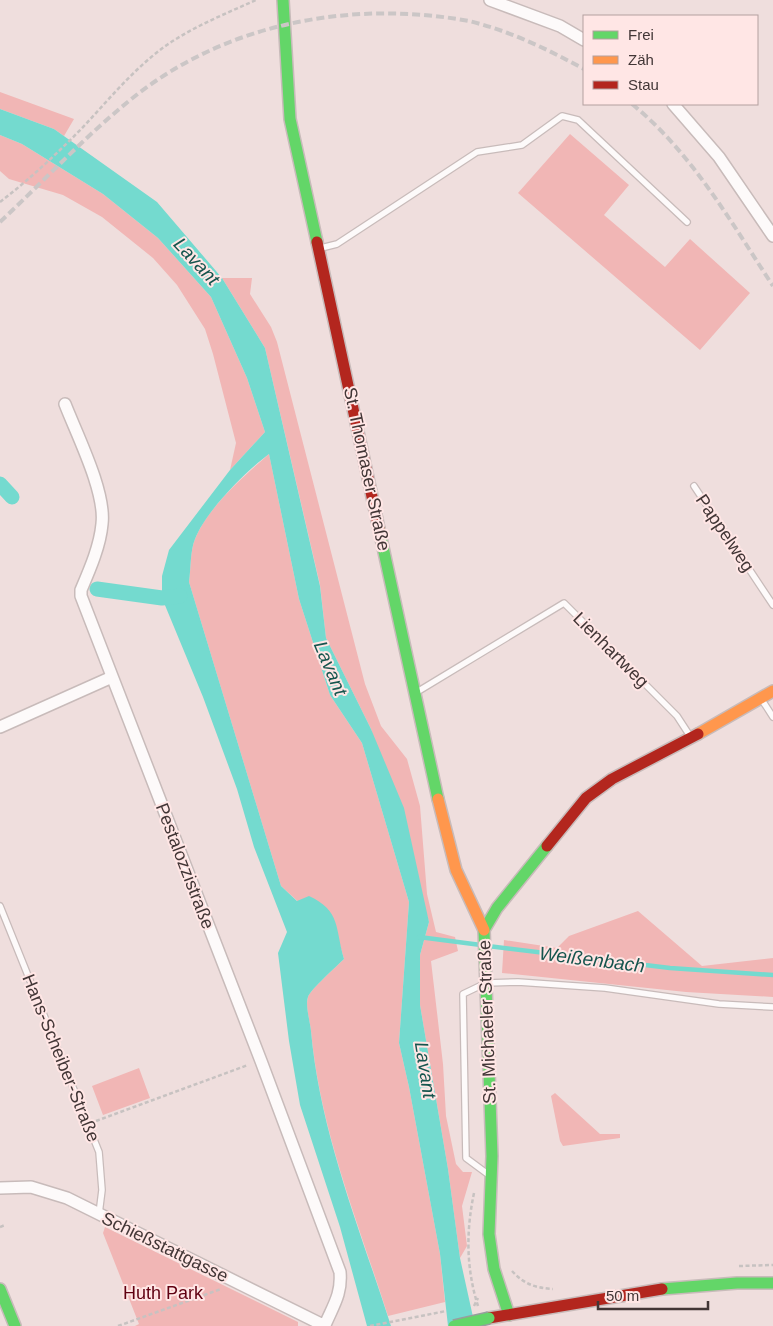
<svg xmlns="http://www.w3.org/2000/svg" width="773" height="1326" viewBox="0 0 773 1326" font-family="Helvetica,sans-serif">
<style>
.green{fill:#f1b6b5}
.water{fill:#74dacf}
.lines{fill:none;stroke-linecap:round;stroke-linejoin:round}
.stream{stroke:#74dacf;stroke-width:4.5}
.canal{stroke:#74dacf;stroke-width:15}
.lane-casing{stroke:#c8bbba;stroke-width:8}
.street-casing{stroke:#c8bbba;stroke-width:14}
.fast-casing{stroke:#c8bbba;stroke-width:14}
.slow-casing{stroke:#c8bbba;stroke-width:14}
.jam-casing{stroke:#c8bbba;stroke-width:14}
.path{stroke:#c7c2c1;stroke-width:2.5;stroke-dasharray:4 2.5;stroke-linecap:butt}
.lane{stroke:#fdfafa;stroke-width:5.5}
.street{stroke:#fdfafa;stroke-width:11}
.fast{stroke:#63d668;stroke-width:11}
.slow{stroke:#ff974d;stroke-width:11}
.jam{stroke:#b3261e;stroke-width:11}
.rail{stroke:#cbc6c6;stroke-width:4;stroke-dasharray:8 4;stroke-linecap:butt}
.fast-bridge-casing{stroke:#969f9d;stroke-width:14;stroke-linecap:butt}
.path-bridge{stroke:#c7c2c1;stroke-width:2.5;stroke-dasharray:4 2.5;stroke-linecap:butt}
.fast-bridge{stroke:#63d668;stroke-width:11}
.labels{text-anchor:middle;stroke-width:4;stroke-linejoin:round;paint-order:stroke}
.street-label{font-size:18px;fill:#423636;stroke:#ffe6e5}
.park-label{font-size:18px;fill:#600011;stroke:#ffe6e5}
.water-label{font-size:19px;font-style:italic;fill:#16554e;stroke:#ffe6e5}
</style>
<rect width="100%" height="100%" fill="#efdedd"/>
<path class="green" d="M0,92L74,119L64,136L54,129L0,109Z
M570,134L629,185L604,215L665,267L690,239L750,293L700,350L518,193Z
M0,135L22,144L103,194L158,238L211,297L247,378L265,432L230,470L236,443L213,354L205,329L177,285L153,258L102,217L63,195L9,179L0,171Z
M222,278H252L250,294L271,327L277,342L365,684L381,726L407,759L420,806L427,894L436,932L455,937L458,951L431,961L443,1064L446,1116L456,1164L463,1172H472L462,1206L467,1246L460,1258L448,1169L420,1005V955L429,922L371,729L326,638L320,585L265,348Z
M269,454L299,599L330,695L362,743L409,902L399,1043L409,1087L440,1254L445,1302L388,1316C358,1222 320,1130 311,1031C310,1021 305,1006 308,997C310,990 337,966 344,959L338,938L281,886L189,582C191,569 190,551 195,539C208,507 244,476 269,454Z
M638,911L702,966L773,958V997L686,992L502,973L504,940L557,948L569,936Z
M139,1068L150,1098L103,1115L92,1086Z
M555,1093L600,1134H620V1138L563,1146L560,1141L551,1096Z
M105,1227L298,1322V1326H135L139,1324L103,1233Z"/>
<path class="water" d="M0,109L54,129L157,202L222,278L265,348L320,586L326,638L371,729L404,808L429,922L420,955V1005L448,1169L460,1258L475,1326H448L440,1254L409,1087L399,1043L409,902L362,743L330,695L299,599L269,454C245,472 206,511 195,539C190,551 191,569 189,582L281,886L297,901L309,896C341,911 335,928 344,959C337,966 310,990 308,997C305,1005 310,1021 311,1031C320,1133 360,1229 391,1326H367L340,1227L300,1105L289,1041L278,953L287,932L254,847L237,789L203,697L162,598V576L169,550L230,470L265,432L247,378L211,297L158,238L103,194L22,144L0,135Z"/>
<g class="lines">
<path class="stream" d="M419,937L481,945
M488,946L670,968L773,975"/>
<path class="canal" d="M0,484L12,497
M97,589L162,598L180,596"/>
<defs>
<path id="lane" d="M321,248L337,244L477,152L522,145L562,116L578,120L687,222
M694,486L773,605
M417,692L564,603L677,716L690,736
M762,700L773,717
M0,906L99,1152L102,1190L99,1214
M489,1175L466,1158L463,994L486,983L518,982L605,988L719,1004L773,1007"/>
<path id="street" d="M490,0L560,26L584,40
M673,104L719,157L773,236
M65,404C77,435 106,492 102,524C100,546 90,569 81,590V596L261,1061L340,1272C342,1294 333,1306 325,1325
M0,727L112,677
M0,1188L31,1187L67,1198L325,1326"/>
<path id="fast" d="M283,0L290,119L317,242
M379,529L438,799
M0,1289L15,1326
M662,1289L737,1283H773
M509,1315L494,1269L489,1234L492,1156L484,930L497,908L547,846"/>
<path id="slow" d="M698,734L773,691
M438,799L456,870L484,930"/>
<path id="jam" d="M317,242L379,529
M547,846L586,798L612,779L698,734
M489,1318L662,1289"/>
</defs>
<use href="#lane" class="lane-casing"/>
<use href="#street" class="street-casing"/>
<use href="#fast" class="fast-casing"/>
<use href="#slow" class="slow-casing"/>
<use href="#jam" class="jam-casing"/>
<path class="path" d="M0,202C30,179 59,152 85,125C110,98 134,69 164,47C192,27 225,14 256,0
M96,1121L248,1065
M474,1193C466,1231 466,1268 478,1306
M0,1227L5,1225
M739,1266L773,1265
M512,1271C524,1284 535,1288 553,1289
M118,1326L221,1289"/>
<use href="#lane" class="lane"/>
<use href="#street" class="street"/>
<use href="#fast" class="fast"/>
<use href="#slow" class="slow"/>
<use href="#jam" class="jam"/>
<path class="rail" d="M632,104C692,153 731,222 773,286
M0,222C46,179 90,131 139,93C232,22 354,0 469,21C510,31 547,49 584,69"/>
<defs>
<path id="fast-bridge" d="M454,1326L489,1318"/>
</defs>
<use href="#fast-bridge" class="fast-bridge-casing"/>
<path class="path-bridge" d="M474,1306L478,1298
M370,1326L446,1311"/>
<use href="#fast-bridge" class="fast-bridge"/>
</g>
<g class="labels">
<g class="street-label">
<text transform="translate(367 469) rotate(78)" y="6">St. Thomaser Straße</text>
<text transform="translate(725 533) rotate(56)" y="6">Pappelweg</text>
<text transform="translate(611 650) rotate(45)" y="6">Lienhartweg</text>
<text transform="translate(185 866) rotate(69)" y="6">Pestalozzistraße</text>
<text transform="translate(487 1022) rotate(-92)" y="6">St. Michaeler Straße</text>
<text transform="translate(61 1058) rotate(68)" y="6">Hans-Scheiber-Straße</text>
<text transform="translate(165 1247) rotate(26)" y="6">Schießstattgasse</text>
</g>
<g class="park-label">
<text x="163" y="1299">Huth Park</text>
</g>
<g class="water-label">
<text transform="translate(197 261) rotate(47)" y="7">Lavant</text>
<text transform="translate(331 668) rotate(67)" y="7">Lavant</text>
<text transform="translate(592 959) rotate(7)" y="7">Weißenbach</text>
<text transform="translate(426 1070) rotate(81)" y="7">Lavant</text>
</g>
</g>
<rect x="583" y="15" width="175" height="90" fill="#ffe6e5" stroke="#b3a09f"/>
<rect x="593" y="31" width="25" height="8" fill="#63d668" stroke="#b3a09f"/>
<text x="628" y="40" font-size="15" fill="#423636">Frei</text>
<rect x="593" y="56" width="25" height="8" fill="#ff974d" stroke="#b3a09f"/>
<text x="628" y="65" font-size="15" fill="#423636">Zäh</text>
<rect x="593" y="81" width="25" height="8" fill="#b3261e" stroke="#b3a09f"/>
<text x="628" y="90" font-size="15" fill="#423636">Stau</text>
<path d="M598 1301v8h110v-8" fill="none" stroke="#423636" stroke-width="2.5"/>
<text x="606" y="1301" font-size="15" fill="#423636" stroke="#ffe6e5" stroke-width="4" paint-order="stroke">50 m</text>
</svg>
